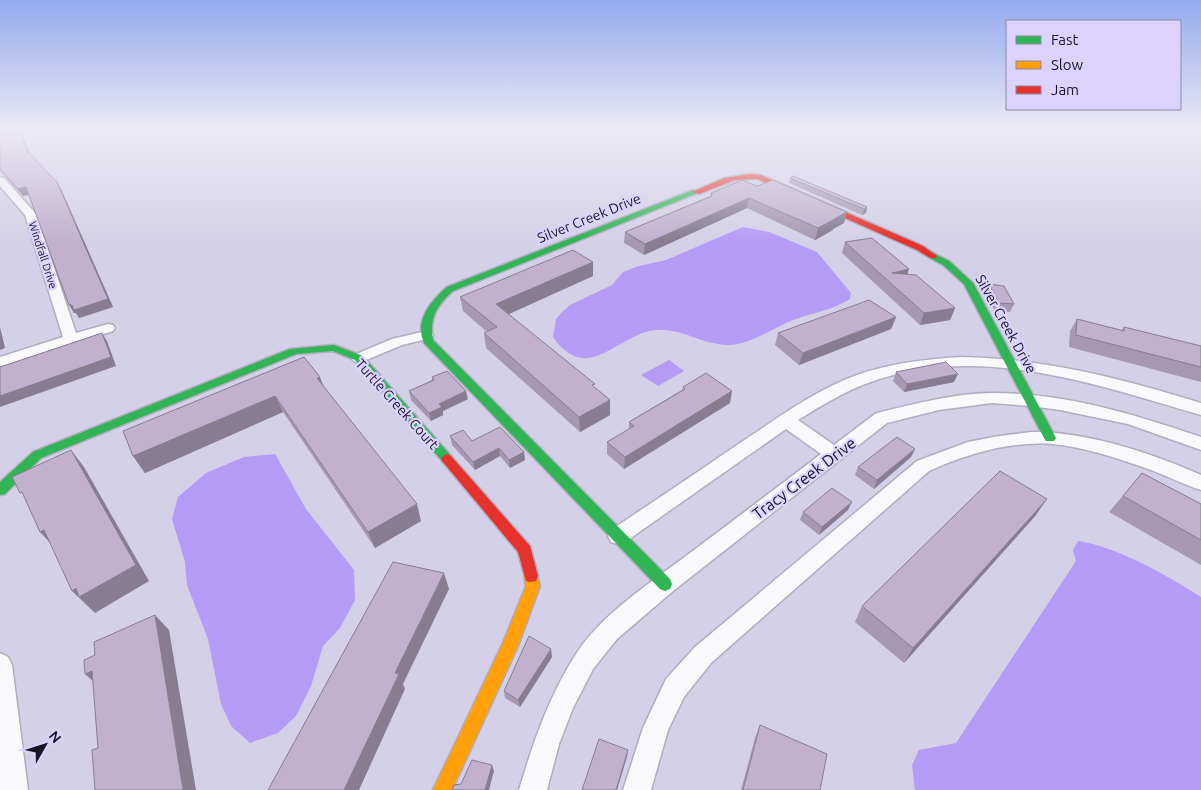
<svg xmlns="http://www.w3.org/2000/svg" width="1201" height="790" viewBox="0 0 1201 790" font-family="Ubuntu,sans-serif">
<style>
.water{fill:#b49cf6}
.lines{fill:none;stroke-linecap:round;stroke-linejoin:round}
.street-casing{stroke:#b0adbf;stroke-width:3}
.fast-casing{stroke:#b0adbf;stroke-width:3}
.slow-casing{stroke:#b0adbf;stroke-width:3}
.jam-casing{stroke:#b0adbf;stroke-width:3}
.street{fill:#f9f8fb;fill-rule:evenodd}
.fast{fill:#30b455;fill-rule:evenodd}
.slow{fill:#ff9f0a;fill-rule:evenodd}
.jam{fill:#e5322d;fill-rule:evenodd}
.wall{fill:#a698b2}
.shaded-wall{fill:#877c91}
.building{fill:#c1b1cf;stroke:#877c91}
.labels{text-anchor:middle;stroke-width:4.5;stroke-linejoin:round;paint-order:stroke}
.far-street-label{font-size:11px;fill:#181423;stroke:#dbd3fe}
.street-label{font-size:14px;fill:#181423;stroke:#dbd3fe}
.near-street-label{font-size:16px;fill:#181423;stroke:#dbd3fe}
</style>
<rect width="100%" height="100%" fill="#d4d0e7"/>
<path class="water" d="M743,227L769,232L817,252L851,293L850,299C833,310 812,313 793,320C775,327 749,345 730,345C704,346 683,328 656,330C618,333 588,387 553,337L556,319L562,312L570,305L612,285L623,272L639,266L666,260Z
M669,360L684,371L658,386L641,375Z
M275,454L306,509L354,570L355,600L340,628L323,646L311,686L296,716L278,733L250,743L231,726L221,704L208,639L187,585L185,562L172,519L178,497L206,473L244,457Z
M1078,541C1116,546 1168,576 1201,597V790H915L912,765L919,750L956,743L1076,561L1073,550Z"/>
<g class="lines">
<defs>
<path id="street" d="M0,177L4,178L36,214L76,333L108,324L113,325L115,328L113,331L0,367V357L63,337L25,215L0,186Z
M426,331L431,332L433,335L431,338L402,345L359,363L354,361L351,358L354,355L392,339Z
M962,357C1046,359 1121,378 1201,403V415C1094,384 978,342 868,383C843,392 821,406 798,420L834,445L875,414L881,412C918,403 956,393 993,393C1065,393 1134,414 1201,437V450L1128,424L1060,410L1030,406L992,403L939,410L887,423L673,591L617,639L593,669L573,708L559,744L547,790H519C533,743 549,696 576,654C600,616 646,586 682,559C729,524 775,489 821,454L786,429L625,542L618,544L611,542L608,536L611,530C653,502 695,474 737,445C775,420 813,391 857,375C891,363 926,359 962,357Z
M1031,432C1085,431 1152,453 1201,475V490C1184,485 1168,476 1151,470C1120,459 1085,447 1052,444C1010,441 967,454 929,471L711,663L684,697L668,730L651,790H623L643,728L666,679L695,647L917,461L968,442L999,436Z
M0,653L8,657L12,665L28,790H0Z"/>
<path id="fast" d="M693,190L700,192L453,291C437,305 429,318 433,340L670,579L672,584L670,589L665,591L660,589L424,343C414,321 431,301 447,287Z
M933,253L949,261L973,283L1056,438L1054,441H1046L1044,438L964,284L943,265L930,258V254Z
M334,345L363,356L451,456L453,459L451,462H443L355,360L333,351L296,354L41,458L5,494L0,495V482L33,452L290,349Z"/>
<path id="slow" d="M531,570L536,571L540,586L518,646L452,790H433L503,643L526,586L524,576L526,571Z"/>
<path id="jam" d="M750,174L761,175L923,246L937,256L936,258H930L917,250L757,179L735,180L699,194L692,192L724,178Z
M447,454L451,456L530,546L538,576L536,581L531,582L526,581L518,552L443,462L441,459L443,456Z"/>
</defs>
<use href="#street" class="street-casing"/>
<use href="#fast" class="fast-casing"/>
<use href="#slow" class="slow-casing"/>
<use href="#jam" class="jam-casing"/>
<use href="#street" class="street"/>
<use href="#fast" class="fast"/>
<use href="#slow" class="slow"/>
<use href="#jam" class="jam"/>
</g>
<path class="wall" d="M0,130H20L30,153L61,189L113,307L79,318L76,313H74L29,195L23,196L0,171Z
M790,178L867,207L866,213L862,215L789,183Z
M742,180L844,223L833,229V230L815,240L747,208L644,255L624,243L625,232L710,196L711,193Z
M845,242L907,274L955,308L950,320L920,325L842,253Z
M593,262V276L508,314L610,400V415L580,432L486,348L484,333L487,332L463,311L460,297Z
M989,284L1014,304L1010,312L995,311L985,292Z
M896,317L891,329L799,365L775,345L778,333Z
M1077,319L1122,330L1124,327L1201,346V382L1069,347L1070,331Z
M896,372L954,382L904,392L893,381Z
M432,377L468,399L443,411V415L431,421L411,400L409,391L432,380Z
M324,387L421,521L375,548L283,412L145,473L133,456L123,431Z
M683,387L730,403L624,469L607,454V442L629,429V422L682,390Z
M450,436L524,452L525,460L510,468L500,456L475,470L452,445Z
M915,449L911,457L874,489L855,475L858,467Z
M1142,473L1201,504V565L1109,512Z
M848,510L819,535L800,520L803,512Z
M1036,515L904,663L855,622L862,606Z
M552,657L520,707L505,698L504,691Z
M760,725L820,790H741L755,738Z"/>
<path class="shaded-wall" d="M19,130H20L31,157L27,151Z
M57,182L61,189L113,307L79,318L76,313H74L69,305Z
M26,187L30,194L23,196L18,189Z
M749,198L747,208L644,255L645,244Z
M867,207L866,213L862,215L864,209Z
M847,212L844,223L833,229V230L815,240L818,228L834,219Z
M593,262V276L498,319L496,304Z
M909,269L905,281L892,273Z
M955,308L950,320L920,325L924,313Z
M896,317L891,329L799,365L803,353Z
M0,327L5,348L0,350Z
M102,333L107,341L116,366L0,407V396Z
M958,374L954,382L904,392L907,384Z
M320,377L326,393L317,378Z
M466,391L468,399L443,411V415L431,421L429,413L439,404Z
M732,391L730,403L624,469L625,457Z
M275,396L283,412L145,473L133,456Z
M610,400V415L580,432L579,417Z
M499,448L500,456L475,470L473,462Z
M915,449L911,457L874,489L877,480Z
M71,450L84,467L149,581L95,613L72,591Z
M524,452L525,460L510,468L509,460Z
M1047,499L1036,515L904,663L913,648Z
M852,502L848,510L819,535L822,527Z
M417,504L421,521L375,548L368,532Z
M44,530L55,548L40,532Z
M444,573L449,589L403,684L405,689L359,790H344L395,673Z
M155,615L169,630L196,790H183Z
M551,649L552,657L520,707L518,700Z
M92,671L102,689L85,674Z
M628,750L627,757L617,790H616Z
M492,765L494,771L489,790H485Z"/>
<path class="building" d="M0,130H19L27,151L57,182L108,299L74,310L72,305H69L26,187L18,189L0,169Z
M793,176L867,207L864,209L790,178Z
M742,180L757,186L773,180L847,212L834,219H835L818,228L749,198L645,244L625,232L712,196L711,193Z
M872,238L909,269L892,273L916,275L955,308L924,313L845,242Z
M573,250L593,262L496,304L595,384L592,385L610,400L579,417L484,333L497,327L460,297Z
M989,284L1004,286L1014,304L999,303Z
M869,300L896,317L803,353L778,333Z
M1077,319L1124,331V327L1201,346V367L1076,335Z
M102,333L111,357L0,396V367Z
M304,357L320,377L317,378L417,504L368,532L275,396L133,456L123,431Z
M946,362L958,374L907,384L896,372Z
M447,371L466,391L439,404L442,407L429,413L409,391L434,380L432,377Z
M706,373L732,391L625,457L607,442L634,426L629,422L685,389L683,387Z
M500,427L524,452L509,460L499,448L473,462L450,436L463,430L472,441Z
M897,437L915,449L877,480L858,467Z
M71,450L136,565L79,597L76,588L72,591L44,530L40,532L22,492L20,493L12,477Z
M1000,471L1047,499L913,648L862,606Z
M1142,473L1201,504V540L1123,496Z
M832,488L852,502L822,527L803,512Z
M393,562L444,573L395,673L399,674L344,790H268Z
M155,615L183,790H95L92,750L98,748L92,671L85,674L84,660L95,655L94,642Z
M529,636L551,649L518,700L504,691Z
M760,725L827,754L820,790H743Z
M599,739L628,750L616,790H582Z
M472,760L492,765L485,790H452L454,785L461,784Z"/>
<linearGradient id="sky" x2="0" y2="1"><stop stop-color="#93aaee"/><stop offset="0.54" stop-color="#eceaf4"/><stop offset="1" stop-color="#eceaf4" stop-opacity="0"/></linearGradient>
<rect width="1201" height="241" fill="url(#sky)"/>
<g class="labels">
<g class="far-street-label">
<text transform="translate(43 255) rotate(72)" y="4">Windfall Drive</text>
</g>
<g class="street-label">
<text transform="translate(589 218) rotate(-22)" y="5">Silver Creek Drive</text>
<text transform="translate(1006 324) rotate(61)" y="5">Silver Creek Drive</text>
<text transform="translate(397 404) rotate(48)" y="5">Turtle Creek Court</text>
</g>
<g class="near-street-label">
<text transform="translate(804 478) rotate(-37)" y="6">Tracy Creek Drive</text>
</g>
</g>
<rect x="1006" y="20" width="175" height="90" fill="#dbd3fe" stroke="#8d87a6"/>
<rect x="1016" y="36" width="25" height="8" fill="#30b455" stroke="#8d87a6"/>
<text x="1051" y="45" font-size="15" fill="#181423">Fast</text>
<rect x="1016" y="61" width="25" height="8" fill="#ff9f0a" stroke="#8d87a6"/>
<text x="1051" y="70" font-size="15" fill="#181423">Slow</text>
<rect x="1016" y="86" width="25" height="8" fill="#e5322d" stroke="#8d87a6"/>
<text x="1051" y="95" font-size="15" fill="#181423">Jam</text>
<g transform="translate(45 745) rotate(51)" stroke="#dbd3fe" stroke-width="4" paint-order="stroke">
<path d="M0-4L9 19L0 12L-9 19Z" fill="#181423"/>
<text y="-8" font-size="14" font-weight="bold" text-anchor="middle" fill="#181423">N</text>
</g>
</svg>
